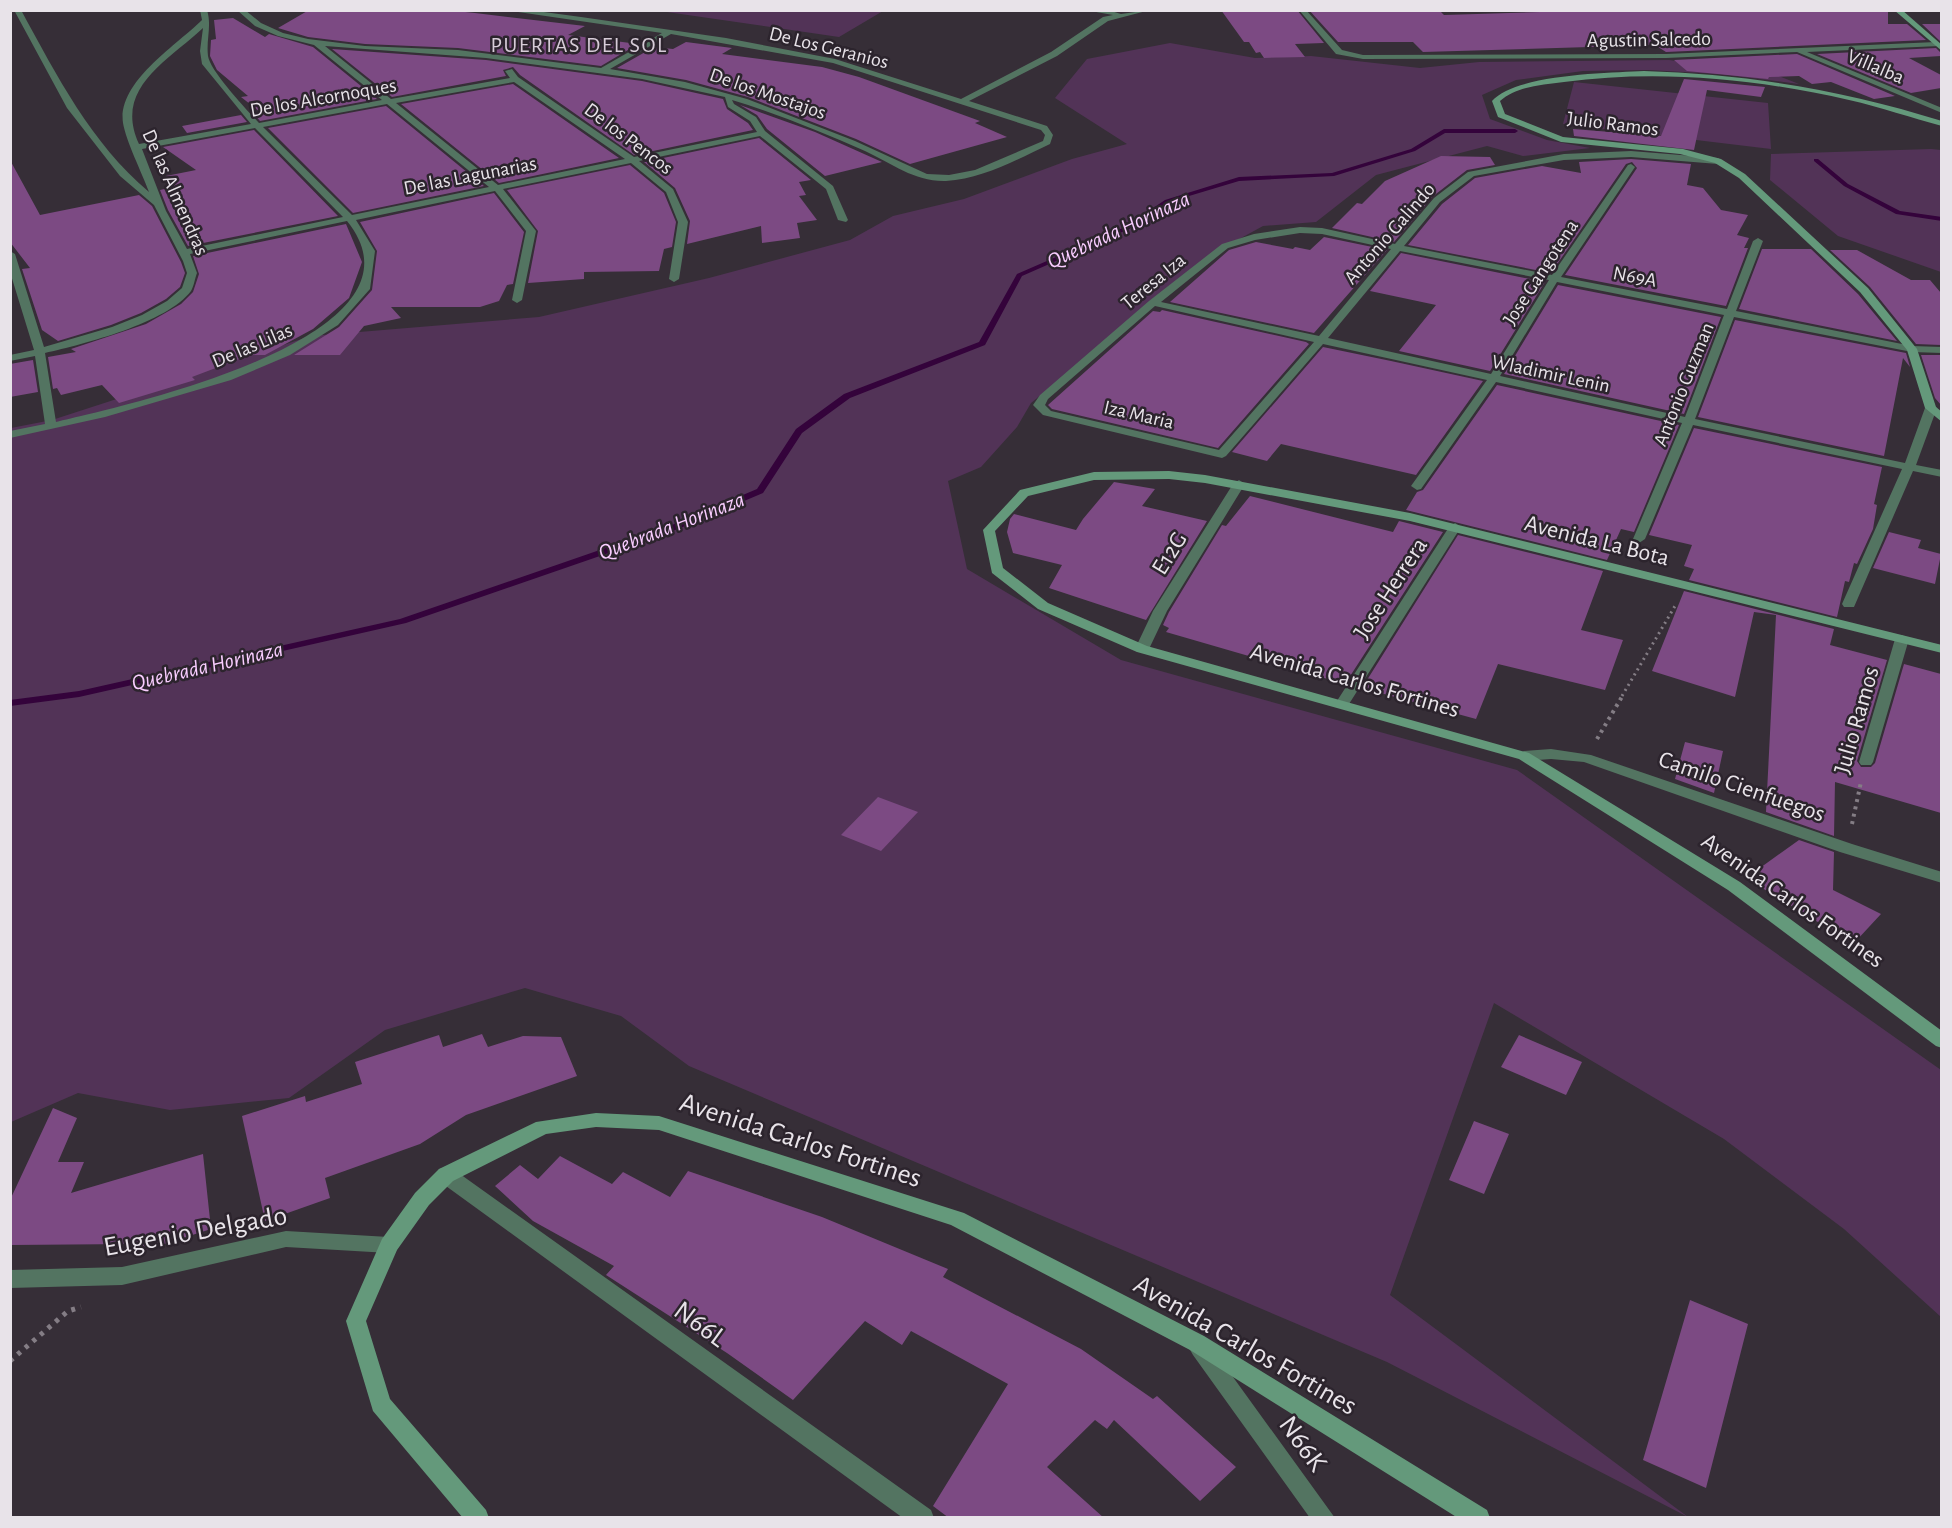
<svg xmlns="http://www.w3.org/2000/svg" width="1952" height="1528" viewBox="0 0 1952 1528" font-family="'Alegreya Sans',sans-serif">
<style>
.green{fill:#523357}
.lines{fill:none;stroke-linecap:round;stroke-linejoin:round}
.stream{fill:#34033b;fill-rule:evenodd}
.building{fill:#7c4a83}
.path-far2{stroke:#847d85;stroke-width:3;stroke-dasharray:2 4;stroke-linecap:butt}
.path-far1{stroke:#847d85;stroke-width:4;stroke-dasharray:3 4.5;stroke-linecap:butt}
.path{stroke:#847d85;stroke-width:5;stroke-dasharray:4 6;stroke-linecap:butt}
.street{fill:#537461;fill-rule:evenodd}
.secondary{fill:#64997b;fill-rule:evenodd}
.labels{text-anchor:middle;stroke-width:5;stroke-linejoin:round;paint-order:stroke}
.far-street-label{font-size:20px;fill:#e8e3e9;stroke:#2c242d}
.far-quarter-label{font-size:22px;letter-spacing:1.5px;fill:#d7ccd8;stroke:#2c242d}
.far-water-label{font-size:22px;font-style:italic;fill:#f9cdff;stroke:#2c242d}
.street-label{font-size:24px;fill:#e8e3e9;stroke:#2c242d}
.near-street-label{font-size:28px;fill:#e8e3e9;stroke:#2c242d}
</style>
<rect width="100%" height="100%" fill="#362e37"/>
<path class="green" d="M660,11V10L883,11L839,37Z
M1170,43L1255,58L1311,56L1420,68L1479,62L1669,60L1776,75L1799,84L1721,74L1648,70L1583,71L1516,80L1482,95L1490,119L1547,140L1590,148L1523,156L1487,146L1376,175L1316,222L1263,226L1221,249L1031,403L1017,427L981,467L948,481L967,569L1121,660L1517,770L1941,1070V1317L1844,1229L1724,1139L1494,1003L1390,1295L1688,1517L1387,1362L689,1066L621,1016L525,988L385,1030L289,1098L170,1110L78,1093L11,1122V428L52,420L311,336L539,317L709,278L850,240L893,216L964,199L1072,159L1127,144L1055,98L1087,59Z
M1574,82L1768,103L1771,149L1563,124Z
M1931,149L1941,150V272L1838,236L1770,180L1771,154Z"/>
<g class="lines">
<path class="stream" d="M1444,129H1515L1518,131L1515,133H1445L1415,151L1334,176L1239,181L1169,202L1129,229L1022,276L985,345L850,398L802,433L763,493L678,529L406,623L79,697L10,706V700L79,691L400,619L672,525L757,489L796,429L844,394L979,342L1017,274L1125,227L1165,200L1239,177L1332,173L1411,149Z
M1814,159H1818L1848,184L1900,211L1942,217V221L1896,214L1844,186L1814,161Z"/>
</g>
<path class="building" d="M309,10H446L475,13L585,26L568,35L638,44L601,66L458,48L365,44L308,37L278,28Z
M1221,10H1297L1324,43L1295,44L1305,57L1264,58L1260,52L1256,53L1249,42H1244Z
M1309,10H1360L1362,12L1439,10L1444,15L1540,12L1538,10H1888V24H1907L1926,40L1666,52L1655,45L1423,52L1413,42H1338Z
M233,18L265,37L269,34L313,47L377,99L260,121L253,113L260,112L241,97L248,96L217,70L210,56L211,40L216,39L214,20Z
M1922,24H1941V42Z
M686,42L732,48L722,54L822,67L859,77L980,121L975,123L1007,137L910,164L856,139L748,97L686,80L617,68L654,47L673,49Z
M1936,48L1941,53V56L1909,58L1941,75V88L1911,93L1817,54Z
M332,49L486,60L642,81L723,99L727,109L748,123L753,130L634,155L520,75L513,67L503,70L506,76L392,97Z
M1797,54L1895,96L1874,99L1831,82L1812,84L1799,76L1769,77L1768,79L1687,71L1674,60Z
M1684,79L1765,87L1761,97L1707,90L1694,150L1574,136L1573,129L1661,136Z
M513,84L619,158L499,183L401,104Z
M740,105L815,132L882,162L825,176L767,129L757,115Z
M386,106L484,186L353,213L268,128Z
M241,115L247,122L187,133L182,126Z
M254,130L338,216L188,246L168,210L160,190L174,187L166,176L196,170L163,147Z
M759,138L811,180L799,182L806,195L799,196L817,220L797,223L800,238L762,243L761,226L687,244L690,221L675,188L644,162Z
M1441,156L1490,157L1495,165L1467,170L1432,197L1394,242L1332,228L1357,203L1362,204L1385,181Z
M1631,159L1691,164L1687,185L1703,188L1721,210L1748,215L1737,235L1749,238L1744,248H1748L1726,306L1565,275L1637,168L1632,162L1626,164L1551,273L1408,245L1442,204L1475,178L1542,166L1581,173L1579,162Z
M10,160L40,215L139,195L152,206L181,262L185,273L180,287L166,299L141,313L111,325L58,341L42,330L22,269L30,268L10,242Z
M630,165L664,193L676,222L672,247L664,249L659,271L584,272V279L528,283L538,231L507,190Z
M494,193L524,232L513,284L507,285L499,301L480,307H391L401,318L364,326L340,355H294L339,327L372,290L377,251L360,222Z
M346,224L362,262L349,298L313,329L265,355H250L192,377L195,380L119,403L102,385L61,395L57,388L53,389L48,357L76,352L71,349L146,324L181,304L193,292L199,274L193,256Z
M1324,237L1387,250L1314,333L1170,302L1229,250L1256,242L1293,249L1295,247L1310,250Z
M1762,249H1811L1858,294L1897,341L1739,309Z
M1830,250H1857L1911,280H1930L1941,293V345L1916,344L1870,287Z
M1401,253L1545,282L1490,371L1399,351L1436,305L1370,291Z
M1558,285L1721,317L1684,414L1504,374Z
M1162,310L1306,342L1309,344L1218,448L1052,409L1048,405L1153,311L1160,312Z
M1735,320L1906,353L1910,367L1903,358L1884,456L1698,417Z
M1323,347L1391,361L1483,381L1416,475L1281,444L1267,461L1232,452Z
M1921,355H1941V405L1935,398Z
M33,360L38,392L10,397V364Z
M1497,385L1679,425L1634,532L1621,529L1607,560L1406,510L1417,492L1423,490Z
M1694,428L1882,467L1874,504L1877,505L1873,529L1857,564L1854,563L1849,582L1845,581L1837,617L1689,580L1694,569L1684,566L1692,545L1649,535Z
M1114,482L1155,489L1142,506L1207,521L1146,620L1049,588L1062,565L1013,553L1007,532L1010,519L1014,514L1076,530L1083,519Z
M1250,496L1393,532L1399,521L1443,532L1345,684L1166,632L1169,628L1163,625L1169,612L1222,525L1226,526Z
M1889,532L1921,540L1918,548L1941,554L1935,584L1873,568Z
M1458,535L1603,571L1581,630L1623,640L1605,690L1498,664L1476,719L1362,688Z
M1684,591L1834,629L1830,645L1887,660L1857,761L1861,767H1871L1875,763L1904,664L1941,674V813L1835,782L1834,836L1766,812L1776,615L1754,612L1735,697L1652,671Z
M1685,742L1723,751L1714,793L1675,779Z
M878,797L918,812L881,851L841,835Z
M1799,840L1834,852L1833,890L1881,914L1856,941L1816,921L1746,878Z
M482,1034L488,1047L523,1036L561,1037L577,1076L466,1115L420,1144L325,1178L330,1198L265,1221L242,1116L305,1096L306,1102L362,1084L355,1062L439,1035L443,1047Z
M1519,1035L1582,1062L1566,1095L1501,1067Z
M53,1108L77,1118L58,1162H84L71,1193L203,1154L211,1229L133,1254L132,1244L10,1245V1200Z
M1474,1121L1509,1134L1484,1194L1449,1180Z
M560,1156L612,1184L623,1172L670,1197L688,1171L822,1217L948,1269L943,1277L1081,1349L1153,1399L1157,1396L1236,1467L1200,1501L1114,1420L1107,1429L1095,1420L1047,1467L1104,1518H949L933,1506L1008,1384L911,1331L902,1345L865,1321L793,1400L727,1353L606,1275L614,1266L533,1221L495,1186L520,1165L538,1179Z
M1690,1300L1748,1324L1706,1488L1643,1460Z"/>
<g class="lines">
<path class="path-far2" d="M1622,696L1675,606"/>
<path class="path-far1" d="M1597,739L1623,695
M1852,824L1861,782"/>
<path class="path" d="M10,1361L68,1311L81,1307"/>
<path class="street" d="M14,10H21C57,76 91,143 149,192C142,173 126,141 123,123C117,82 177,45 202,20L200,10H207C212,26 206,39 208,56C210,71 247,110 259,123L382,100L314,45L278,36L255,26L237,10H245L261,23L283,33L308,39L365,46L458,50L601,68L662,33L504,10H529L581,17L726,38L835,59L961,99L1051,52L1103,17L1113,15L1085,10H1108L1121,14L1150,10L1108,21L1057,56L969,101L1047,126L1053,135L1050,144C1018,159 983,179 946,181C915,182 893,164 865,151C822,132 778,114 732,100L734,104L756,117L765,131L833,186L848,220L846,222L838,220L826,189L760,136L639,161L673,189L688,222L679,279L674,282L669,279L678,222L666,192L631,163L503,189L536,231L522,300L517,303L512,300L526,231L495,191L356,220L375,251L370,289L338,325L290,355L231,380L105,417L10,438V431L45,424L35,356L10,361V355L34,350L10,272V251L15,254L44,347L112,327L142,315L167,301L182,288L187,273L183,261L154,205L120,176L67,108ZM203,28L200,51L202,64L251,124L139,144C113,88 168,61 203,28ZM671,34L833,63L1041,130L1045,135L1043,141L975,170L949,175L927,174L855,141L747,99L685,82L610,69ZM325,46L486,58L642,79L725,97L728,107L750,121L757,132L634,157L518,77L512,69L505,71L510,78L391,99ZM514,82L625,159L498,185L396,103ZM387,104L489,187L352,215L263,127ZM255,128L343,217L187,249L166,211L142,149ZM347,221C441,337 123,406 56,422L45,353C84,344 167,323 191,291C194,286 195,278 197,273L190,254Z
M1299,10H1306L1342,50L1363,55L1666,54L1936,42L1939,46L1807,52L1942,108V113L1797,52L1666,58L1363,59L1336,54Z
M1631,151L1718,158L1722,161L1718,164L1631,157L1564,160L1474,176L1440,202L1404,246L1552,275L1628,165L1631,164L1635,167L1561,277L1727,309L1753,241L1758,238L1763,241L1736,311L1912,346L1942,347V353L1912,352L1734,317L1695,419L1905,463L1925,408L1927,406H1935L1937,408L1916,465L1942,470V477L1913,471L1854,607H1844L1842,604L1902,469L1693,425L1645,539L1639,543L1633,539L1682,423L1496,382L1421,489L1417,490L1411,486L1487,380L1323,344L1226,456L1222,458L1043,415L1033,405L1040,395L1149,301L1222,244L1254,234L1300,227L1322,228L1395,244L1434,198L1468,172L1564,154ZM1300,233L1322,234L1391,249L1319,336L1161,302L1228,248L1255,240ZM1400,251L1549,280L1491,374L1328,338ZM1557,282L1724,315L1685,417L1500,376ZM1155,306L1314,342L1219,450L1051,411L1045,405L1048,399Z
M1239,480L1245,484L1167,611L1149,649L1147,652H1137L1135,649L1153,611L1233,484Z
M1455,523L1461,527L1349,704L1347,707H1337L1335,704L1449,527Z
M1902,635L1909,639L1873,762L1871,765H1861L1859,762L1895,639Z
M1551,749L1591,755L1852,844L1942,872V883L1840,852L1584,762L1551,759L1524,761L1517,756L1524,751Z
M446,1167L453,1169L931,1510L934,1518H903L439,1181L436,1175L439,1169Z
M286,1231L389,1237L396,1239L399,1245L396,1251L389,1253L286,1247L122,1285L10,1288V1270L122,1267Z
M1200,1339L1207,1341L1335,1518H1310L1193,1355L1189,1348L1193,1341Z"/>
<path class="secondary" d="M1894,10H1902L1942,45V51Z
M1644,71C1746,74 1844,90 1942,121V126C1911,118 1881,107 1849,100C1757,79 1659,69 1564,82C1542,85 1517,86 1500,101L1505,114L1563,137L1683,149L1721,159L1745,174L1868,288L1917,349L1936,407L1942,412V422L1925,408L1907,350L1860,292L1739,178L1715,163L1680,154L1561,142L1498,117L1492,101C1516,74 1607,73 1644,71Z
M1169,471L1205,475L1410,513L1942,645V653L1410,521L1205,483L1169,479L1094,480L1028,496L995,531L1003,568L1048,603L1147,646L1529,753L1740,882L1942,1031V1048L1936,1046L1728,890L1519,759L1137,652L1038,609L992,573L983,530L1020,490L1094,472Z
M596,1113L659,1116L964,1213L1204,1336L1487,1510L1490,1518H1458L1190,1350L951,1225L659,1130L596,1127L546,1134L453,1181L429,1205L397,1250L366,1321L390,1399L486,1510L489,1518H463L373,1411L346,1321L382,1239L415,1193L439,1169L536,1122Z"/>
</g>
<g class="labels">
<g class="far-street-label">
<text transform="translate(1649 39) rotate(-1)" y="7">Agustin Salcedo</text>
<text transform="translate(829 47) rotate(14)" y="7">De Los Geranios</text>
<text transform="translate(1876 66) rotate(23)" y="7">Villalba</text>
<text transform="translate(768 93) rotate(19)" y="7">De los Mostajos</text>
<text transform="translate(323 97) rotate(-10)" y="7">De los Alcornoques</text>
<text transform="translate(1613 123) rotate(7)" y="7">Julio Ramos</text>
<text transform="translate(629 138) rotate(37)" y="7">De los Pencos</text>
<text transform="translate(470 175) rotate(-11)" y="7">De las Lagunarias</text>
<text transform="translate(176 192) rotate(66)" y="7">De las Almendras</text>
<text transform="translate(1389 233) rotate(-49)" y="7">Antonio Galindo</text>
<text transform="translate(1540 272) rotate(-57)" y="7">Jose Gangotena</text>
<text transform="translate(1635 276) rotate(11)" y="7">N69A</text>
<text transform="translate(1153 281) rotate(-39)" y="7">Teresa Iza</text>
<text transform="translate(252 345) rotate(-23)" y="7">De las Lilas</text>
<text transform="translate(1551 373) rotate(12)" y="7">Wladimir Lenin</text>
<text transform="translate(1683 384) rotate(-68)" y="7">Antonio Guzman</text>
<text transform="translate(1139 414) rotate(13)" y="7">Iza Maria</text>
</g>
<g class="far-quarter-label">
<text x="579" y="52">PUERTAS DEL SOL</text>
</g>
<g class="far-water-label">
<text transform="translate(1118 229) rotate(-25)" y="8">Quebrada Horinaza</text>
<text transform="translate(671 525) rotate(-21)" y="8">Quebrada Horinaza</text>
<text transform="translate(207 665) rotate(-13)" y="8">Quebrada Horinaza</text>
</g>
<g class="street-label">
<text transform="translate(1597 540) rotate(14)" y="8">Avenida La Bota</text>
<text transform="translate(1169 553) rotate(-58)" y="8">E12G</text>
<text transform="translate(1390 588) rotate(-57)" y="8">Jose Herrera</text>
<text transform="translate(1355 680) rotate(16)" y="8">Avenida Carlos Fortines</text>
<text transform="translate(1856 720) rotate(-74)" y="8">Julio Ramos</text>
<text transform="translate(1742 786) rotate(19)" y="8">Camilo Cienfuegos</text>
<text transform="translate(1793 900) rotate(35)" y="8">Avenida Carlos Fortines</text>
</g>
<g class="near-street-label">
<text transform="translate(801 1139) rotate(18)" y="10">Avenida Carlos Fortines</text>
<text transform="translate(195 1230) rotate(-10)" y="10">Eugenio Delgado</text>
<text transform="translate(701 1323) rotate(36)" y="10">N66L</text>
<text transform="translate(1246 1344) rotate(30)" y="10">Avenida Carlos Fortines</text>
<text transform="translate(1304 1443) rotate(54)" y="10">N66K</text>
</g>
</g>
<rect width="1952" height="1528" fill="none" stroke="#e8e3e9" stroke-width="24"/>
</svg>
